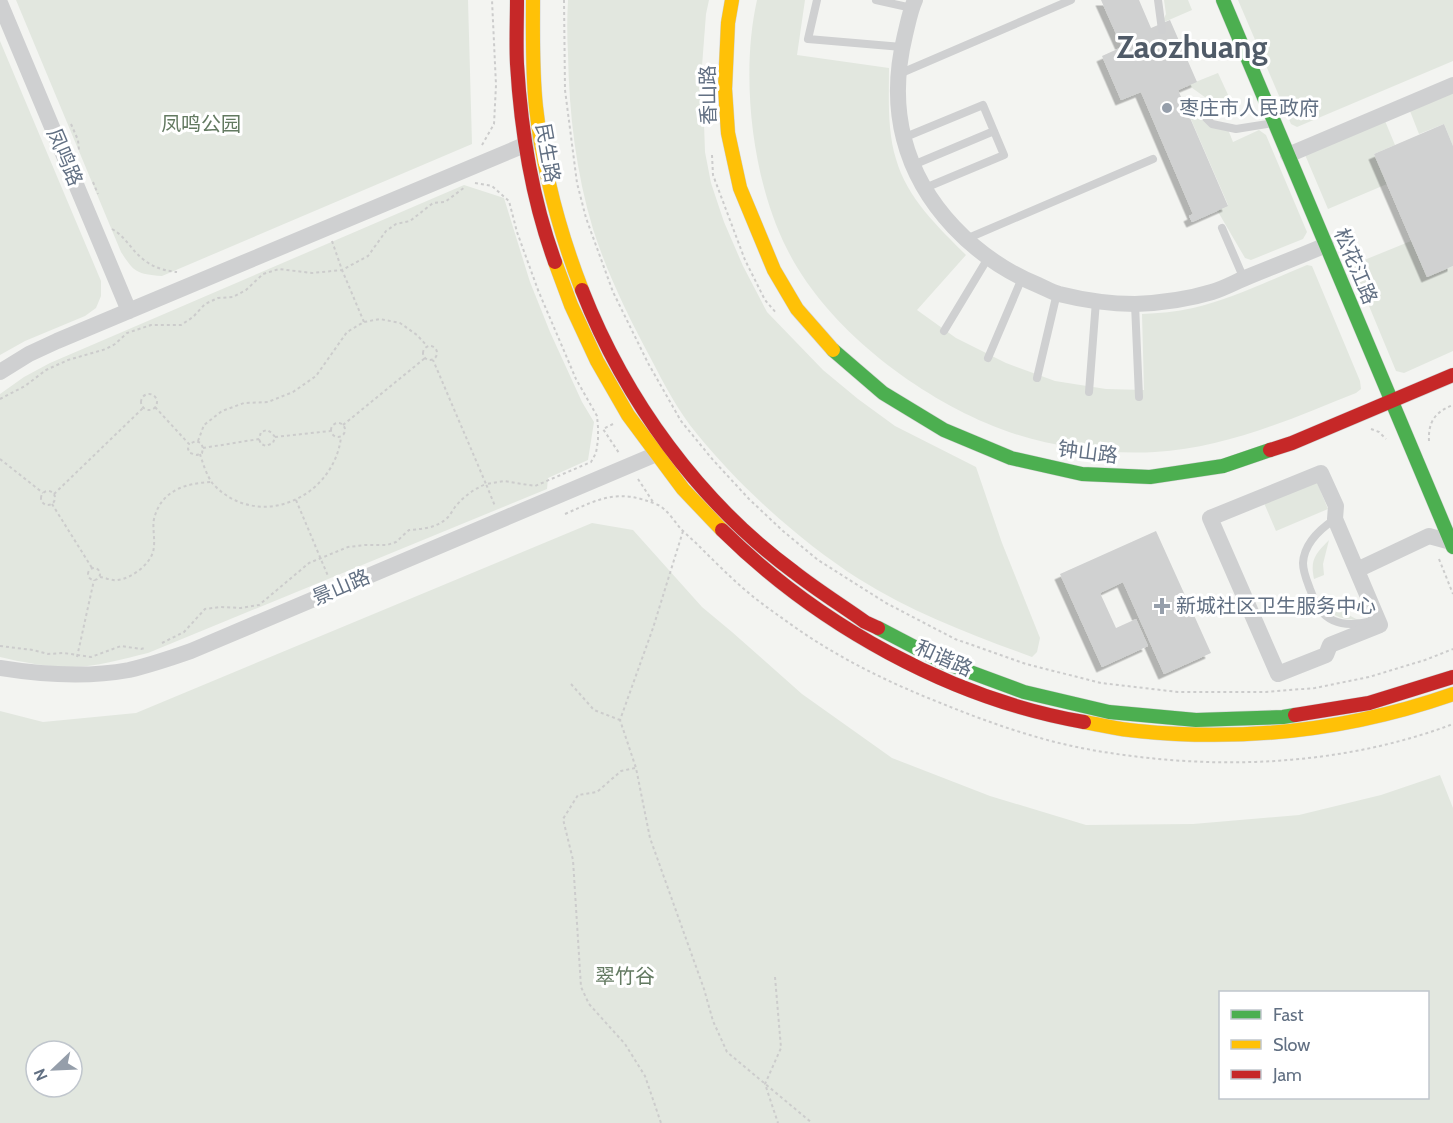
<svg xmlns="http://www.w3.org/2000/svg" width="1453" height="1123" viewBox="0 0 1453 1123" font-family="Cabin,'Noto Sans SC',sans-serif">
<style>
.green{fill:#e2e7df;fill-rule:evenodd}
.building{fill:#d0d1d1;filter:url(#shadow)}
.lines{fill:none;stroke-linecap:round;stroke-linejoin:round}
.fast-casing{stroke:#d1d2d2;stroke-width:15}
.slow-casing{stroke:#d1d2d2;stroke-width:15}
.jam-casing{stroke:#d1d2d2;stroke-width:15}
.path{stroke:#ccc;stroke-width:2;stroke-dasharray:3 3;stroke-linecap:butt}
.lane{stroke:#cfd0d1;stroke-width:8}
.street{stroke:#cfd0d1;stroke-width:16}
.fast{stroke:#4caf50;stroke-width:14}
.slow{stroke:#ffc107;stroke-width:14}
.jam{stroke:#c62828;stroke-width:14}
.poi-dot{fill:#959eaa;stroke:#fff;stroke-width:2}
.labels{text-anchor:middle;stroke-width:6;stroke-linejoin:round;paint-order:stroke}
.street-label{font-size:20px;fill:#627083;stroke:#fff}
.poi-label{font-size:20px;fill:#627083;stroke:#fff;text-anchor:start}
.park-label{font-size:20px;fill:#637a61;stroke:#fff}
.town-label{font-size:32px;font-weight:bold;fill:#505b68;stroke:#fff}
</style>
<defs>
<filter id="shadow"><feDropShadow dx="-5.5" dy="5.5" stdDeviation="0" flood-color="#0004"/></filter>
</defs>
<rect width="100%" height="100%" fill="#f3f4f1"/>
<path class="green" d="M16,0H468L472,144L162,276C136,274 134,272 121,252Z
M568,0H709L706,14L702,66L705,152L711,183L724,222L743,266L767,312L823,370L858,399L895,426L976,467L1002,543L1040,638L1037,652L1032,657C972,635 913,613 859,579C801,542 741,488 697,434C678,411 664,384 650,357C628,316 607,273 593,229C576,173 569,113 568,54C567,36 567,18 568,0Z
M757,0H805L797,55L889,68C889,97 887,130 896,159C907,198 938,227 966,255L917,310L956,338L1006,363L1055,381L1106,389L1144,390L1142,314C1159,313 1176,312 1193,308C1232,299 1270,280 1307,265L1312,266L1360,381L1361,389L1356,393C1291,419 1226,448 1155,452C1101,455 1036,445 986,423C909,390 825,325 787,249C752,180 740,76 757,0Z
M1164,0H1188L1192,10L1162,23L1166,14Z
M1238,0H1453V61L1297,127L1291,124Z
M0,41L101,281V296L96,308L85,316L25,341L0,355Z
M1218,73L1235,110L1220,108L1188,85Z
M1453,87V146L1444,124L1419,134L1408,106Z
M1189,115L1213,124L1227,127L1233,142L1259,130L1266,135L1307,232L1303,239L1251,260L1245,258L1217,210L1228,205Z
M1383,116L1395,145L1374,154L1387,184L1328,209L1303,150Z
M464,185L504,198L530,282L550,332L582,402L594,422L588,460L548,478L547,489L148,653C123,659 96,667 70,667C49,667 20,662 0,657V394L24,377L50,363Z
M1411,241L1427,277L1453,266V351L1404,373L1396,371L1352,265Z
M1316,480L1328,509L1276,531L1264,503Z
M592,523L633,530L702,607L732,632L802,694L892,758L990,796L1086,825L1193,824L1299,815L1381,795L1440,775L1453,808V1123H0V711L43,722L136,713ZM1220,992H1428V1098H1220ZM36,1051H72V1087H36Z
M1329,540L1323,564L1324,575L1314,579C1310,560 1315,554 1329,540Z
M1335,601C1341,611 1349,616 1359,620C1342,619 1336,618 1323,606Z"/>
<path class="building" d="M1101,0H1139L1151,28L1170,20L1197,82L1178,90L1228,206L1192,222L1189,216L1193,214L1141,92L1121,100L1102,56L1122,47Z
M1444,124L1453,146V266L1427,277L1374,154Z
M1156,531L1211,653L1164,674L1123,582L1100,593L1116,628L1136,619L1148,646L1102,667L1060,574Z"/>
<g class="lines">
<defs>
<path id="fast" d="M1223,0L1453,547
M833,350L883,393L944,430L1011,458L1082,474L1150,477L1223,466L1270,450
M878,628L943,662L1024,692L1109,712L1196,720L1283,717L1295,715"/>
<path id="slow" d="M533,0C533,36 532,71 536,107C543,170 559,231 582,290
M732,0L728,23L725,89L728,133L740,188L774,270L797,309L833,350
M555,262L571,305L597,361L628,415L683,489L722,530
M1084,722C1102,725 1120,730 1138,731C1247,742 1350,730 1453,694"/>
<path id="jam" d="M517,0C517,21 516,43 517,64C521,131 532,199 555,262
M582,290C625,400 699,502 794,572C817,590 841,605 865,622L878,628
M1270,450L1292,443L1453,375
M722,530C818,625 951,699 1084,722
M1295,715L1369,703L1453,677"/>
</defs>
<use href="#fast" class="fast-casing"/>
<use href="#slow" class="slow-casing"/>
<use href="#jam" class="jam-casing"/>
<path class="path" d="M564,0L565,90L577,183L586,218L613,292L648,363L681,421L713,460L749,499L783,531L818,560L886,603L955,639L1026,664L1101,683L1178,692H1266L1315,688L1369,677L1425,660L1453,649
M71,124L78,140L79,150
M482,145L494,124L496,85L492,0
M712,155L713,175L745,260L765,300L777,314
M93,182L98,194
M475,183L492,186L509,201L517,232L538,290L576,379L597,416L598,427V440L596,453L591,462L535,486L504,481L486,484L495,506
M112,229C121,234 126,241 132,248C145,264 158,270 177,272
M332,241L342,270L364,322
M423 353a7 7 0 1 1 14 0a7 7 0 1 1-14 0Z
M141 402a8 8 0 1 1 16 0a8 8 0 1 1-16 0Z
M0,399L25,386L46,370L68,360L106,349L115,344L127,333L151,325H181L193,317L205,304L218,298L233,297L246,290L263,274L279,269L312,273L342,270L368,256L386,231L396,224L410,221L433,203L445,202L465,187
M155,407L189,444L188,449L190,453L197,455L202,453L203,448L201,443L196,441L189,444
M331 430a7 7 0 1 1 14 0a7 7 0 1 1-14 0Z
M613,424L603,429L619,453
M343,425L425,358
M1371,429L1379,432L1386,439
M275,437L330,431
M198,441L204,425L222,411L244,403L268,402L293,392L316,376L347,332L364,322L380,319L400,323L417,335L428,347
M1429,441C1428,422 1435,412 1453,405
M203,448L259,439L261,432L267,430L272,433L275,437L273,443L266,446L261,444L259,439
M200,454C203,464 207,476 213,484C258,532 334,498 341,437
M0,459L43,493
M638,479L653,502
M41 498a7 7 0 1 1 14 0a7 7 0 1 1-14 0Z
M54,494L143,408
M296,500L328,576
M52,504L92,568
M565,514C601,498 618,488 658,505C667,509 674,521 681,529C687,535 693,540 699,546C717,564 736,583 756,599C769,609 782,618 796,628C842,660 890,683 943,704C990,723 1041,741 1092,750C1211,771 1339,767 1453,724
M683,531L653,628L620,720L636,768L650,838L704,989L713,1021L727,1052L812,1123
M1439,559L1453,594
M88 574a6 6 0 1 1 12 0a6 6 0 1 1-12 0Z
M100,577C106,578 113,581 118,580C132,578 149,565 153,552C156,541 152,529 154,519C161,490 186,483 212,482
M162,643L184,632L205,609L221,607L241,608L259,605L309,563L348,547L365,545H387L396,542L409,530C422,529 436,528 446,519C450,516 452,511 455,507C464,496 474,489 486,484L433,360
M0,646L33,650L48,654L64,653L91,657L121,646L141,649L145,648
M77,657L94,580
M571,684L594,710L620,720
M635,768L621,771L597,792L578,795L563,819L573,860L581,987L589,1004L625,1044L645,1076L661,1123
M775,977L781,1048L765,1084L778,1123"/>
<path class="lane" d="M817,0L808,39L902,47
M876,0L912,8
M1158,0L1162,30
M899,74L1071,0
M1195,107L1212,124L1236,129L1274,123
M903,138L983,105L1004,155L925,188
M913,165L994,131
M1222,228L1244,279
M966,239L1153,159
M1135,304L1139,397
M944,331L988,258
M988,358L1022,278
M1037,378L1057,293
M1089,392L1096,301
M1335,519C1320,529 1304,544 1303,563C1303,572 1307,581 1310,589C1313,596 1315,605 1320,610C1333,626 1353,626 1371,621"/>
<path class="street" d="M915,0C910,11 908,23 905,35C897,68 895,105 904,139C921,205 975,259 1038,285C1045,288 1052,292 1059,294C1083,300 1110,304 1135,304C1159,303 1189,299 1212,292C1225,288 1237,281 1250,276C1275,266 1300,256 1326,245
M0,3L129,311
M1288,155L1453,85
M0,372L29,354L57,341L534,141
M1321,473L1336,506L1335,519L1380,625L1330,645L1326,655L1278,674L1210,518Z
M1357,570L1429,536L1451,542
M0,668C43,675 86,678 129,670C150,665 171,658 191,651L666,450"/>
<use href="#fast" class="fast"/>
<use href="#slow" class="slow"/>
<use href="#jam" class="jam"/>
</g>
<g class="poi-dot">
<circle cx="1167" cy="108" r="6"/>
<path d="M1159 597h6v6h6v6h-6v6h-6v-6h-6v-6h6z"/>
</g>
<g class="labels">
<g class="street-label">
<text transform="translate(708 95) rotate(-91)" y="7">香山路</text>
<text transform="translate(548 153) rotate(80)" y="7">民生路</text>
<text transform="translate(65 157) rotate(67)" y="7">凤鸣路</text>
<text transform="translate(1356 266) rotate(67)" y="7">松花江路</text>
<text transform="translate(1088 452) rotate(7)" y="7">钟山路</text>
<text transform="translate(341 587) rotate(-23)" y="7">景山路</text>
<text transform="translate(944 658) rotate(24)" y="7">和谐路</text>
</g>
<g class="poi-label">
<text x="1179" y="115">枣庄市人民政府</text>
<text x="1176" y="613">新城社区卫生服务中心</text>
</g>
<g class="park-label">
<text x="201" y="131">凤鸣公园</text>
<text x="625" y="983">翠竹谷</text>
</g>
<g class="town-label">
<text x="1192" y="58">Zaozhuang</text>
</g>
</g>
<rect x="1219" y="991" width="210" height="108" fill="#ffffff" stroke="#c0c6cd" stroke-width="1.5"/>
<rect x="1231" y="1010" width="30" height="9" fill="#4caf50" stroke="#c0c6cd" stroke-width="1.5"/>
<text x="1273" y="1021" font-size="18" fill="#627083">Fast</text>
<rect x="1231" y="1040" width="30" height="9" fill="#ffc107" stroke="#c0c6cd" stroke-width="1.5"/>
<text x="1273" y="1051" font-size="18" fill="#627083">Slow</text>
<rect x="1231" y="1070" width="30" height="9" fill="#c62828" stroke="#c0c6cd" stroke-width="1.5"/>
<text x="1273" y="1081" font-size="18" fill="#627083">Jam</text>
<g transform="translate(54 1069) rotate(247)"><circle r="28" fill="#ffffff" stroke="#c0c6cd" stroke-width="1.5"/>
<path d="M0-4.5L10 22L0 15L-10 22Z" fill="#959eaa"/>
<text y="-9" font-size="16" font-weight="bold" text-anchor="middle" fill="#627083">N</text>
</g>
</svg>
